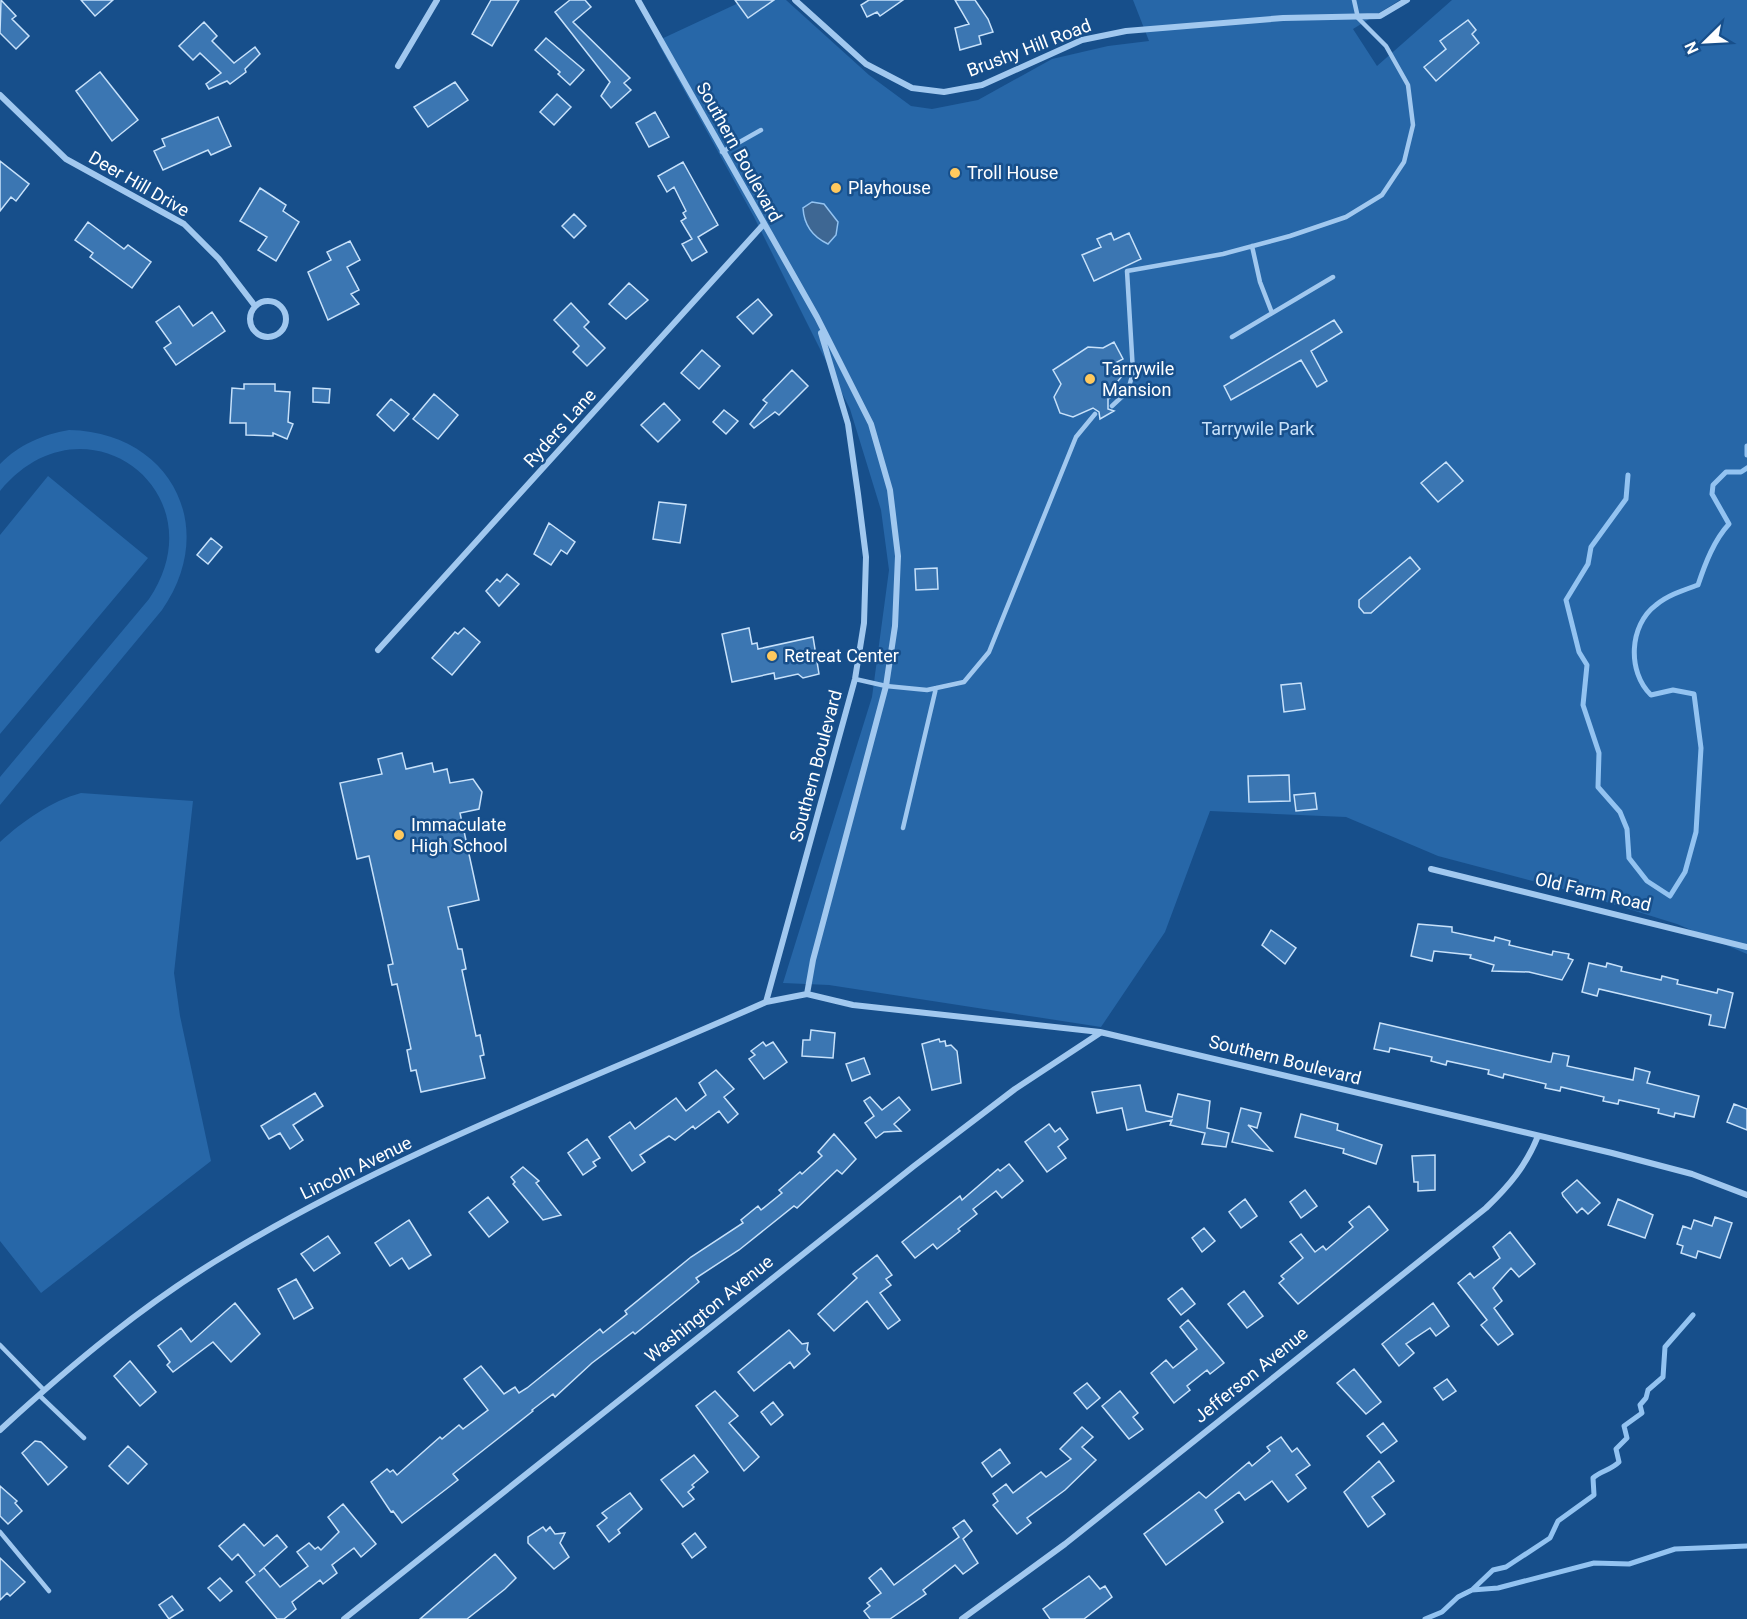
<svg xmlns="http://www.w3.org/2000/svg" width="1747" height="1619" viewBox="0 0 1747 1619" font-family="Roboto,sans-serif">
<style>
.green{fill:#2767a8}
.water{fill:#3e6793;stroke:#93c3f1;stroke-width:1.5}
.lines{fill:none;stroke-linecap:round;stroke-linejoin:round}
.stream{stroke:#93c3f1;stroke-width:5}
.building{fill:#3b76b2;stroke:#c7e1fa;stroke-width:1.5}
.lane{stroke:#a1c8ef;stroke-width:4.5}
.street{stroke:#a1c8ef;stroke-width:6}
.poi-dot{fill:#ffc95e;stroke:#174f8b;stroke-width:2}
.labels{text-anchor:middle;stroke-width:5;stroke-linejoin:round;paint-order:stroke}
.street-label{font-size:18px;fill:#fff;stroke:#174f8b}
.poi-label{font-size:18px;fill:#fff;stroke:#174f8b;text-anchor:start}
.park-label{font-size:18px;fill:#c7e1fa;stroke:#174f8b}
</style>
<rect width="100%" height="100%" fill="#174f8b"/>
<path class="green" d="M745,0H786L869,75L911,106L932,109L978,100L1052,59L1108,46L1149,41L1133,0H1400L1353,29L1377,66L1452,0H1747V954L1677,924L1574,892L1438,856L1346,817L1210,811L1165,932L1101,1027L829,985L783,983L872,697L889,570L881,510L850,409L754,217L657,41Z
M69,430C170,432 220,527 162,610L0,805V777L149,599C221,492 84,389 0,491V464C20,444 42,435 69,430Z
M48,476L148,558L0,734V535Z
M81,793L193,801L174,973L180,1016L211,1161L41,1293L0,1241V842C23,821 51,801 81,793Z"/>
<path class="water" d="M812,202L824,204L838,222L836,235L828,244C813,237 804,226 803,208Z"/>
<g class="lines">
<path class="stream" d="M1747,446V455
M1628,475L1626,499L1591,547L1588,564L1566,600L1579,652L1587,665L1583,705L1599,753L1598,787L1620,812L1627,829L1629,858L1647,881L1670,896L1685,872L1696,832L1701,748L1694,694L1673,690L1651,695C1627,672 1629,625 1656,605C1668,595 1684,590 1698,585C1705,564 1714,540 1729,524L1712,494L1713,485L1726,472H1741L1747,468
M1472,1590L1493,1570L1506,1567L1550,1538L1558,1521L1594,1495L1593,1478C1601,1471 1611,1470 1619,1462L1616,1449L1627,1438L1624,1426L1642,1413L1640,1405L1646,1398L1648,1390L1663,1377L1665,1347L1693,1315
M1425,1619L1442,1612L1458,1597L1472,1590L1498,1588L1594,1563L1629,1564L1675,1549L1747,1546"/>
</g>
<path class="building" d="M1,0L16,16L12,19L29,36L16,49L0,33Z
M81,0H113L95,16Z
M491,0H519L492,46L472,34Z
M570,0H585L591,7L573,22L630,78L624,83L631,90L611,108L601,96L610,82L555,12Z
M735,0H774L748,18Z
M869,0H903L880,16L877,12L867,17L861,5Z
M955,0H975L988,19L993,32L979,36L981,44L960,50L955,28L969,24Z
M1468,20L1476,30L1472,34L1479,43L1436,81L1424,67L1446,49L1440,41Z
M204,22L217,36L212,41L234,63L255,47L260,54L245,69L246,72L230,84L227,81L209,89L206,84L221,73L200,53L193,60L179,46Z
M546,38L584,70L570,85L558,74L560,72L535,50Z
M100,72L138,120L112,141L76,91Z
M455,82L468,100L428,127L414,107Z
M557,94L571,107L554,125L540,112Z
M655,112L669,137L649,147L636,123Z
M218,117L231,146L211,155L208,150L163,170L154,151L165,146L162,139Z
M0,161L29,184L16,201L11,197L0,211Z
M683,162L718,225L698,237L707,252L692,261L682,244L692,239L681,221L686,218L683,213L686,211L674,187L667,192L658,176Z
M260,188L286,205L283,211L299,222L276,261L258,250L267,237L240,221Z
M574,214L586,226L574,238L562,226Z
M88,222L124,249L128,245L151,262L132,288L90,257L93,253L75,240Z
M1111,233L1114,240L1129,233L1141,259L1094,281L1082,255L1101,247L1097,239Z
M350,241L360,260L347,267L359,290L351,294L359,304L328,320L308,272L331,260L327,252Z
M629,283L648,300L626,319L609,304Z
M758,299L772,315L753,334L737,317Z
M571,303L589,322L584,327L605,348L587,366L573,352L579,346L554,320Z
M179,306L193,326L212,312L225,331L176,365L164,348L171,343L156,322Z
M1334,320L1342,332L1311,351L1327,381L1317,387L1301,360L1231,400L1224,386Z
M1114,342L1123,359L1117,362L1123,375L1113,387L1117,394L1108,399V409L1114,411L1100,419L1099,412L1093,408L1073,417L1060,413L1054,397L1061,384L1053,370L1088,347L1103,348Z
M702,350L720,366L699,389L681,373Z
M792,370L808,386L779,415L775,412L754,428L750,424L767,403L763,400Z
M244,384H275V391L290,392L288,422L293,424L287,439L273,433V436L246,435V423H230L232,388L244,389Z
M313,388L330,389L329,403L313,402Z
M434,394L458,415L438,439L413,419Z
M391,399L409,414L394,431L377,415Z
M664,403L680,420L658,442L641,425Z
M724,410L738,421L726,434L713,422Z
M1446,462L1463,481L1438,502L1421,483Z
M659,502L686,505L680,543L653,539Z
M549,523L575,542L567,554L561,550L551,565L534,554Z
M211,538L222,547L208,564L197,555Z
M1410,557L1420,569L1371,613H1364L1359,607V600Z
M937,568L938,589L916,590L915,569Z
M507,574L519,584L499,606L486,591L497,579L500,582Z
M464,628L480,642L452,675L432,658L455,632L458,634Z
M749,628L752,644L757,643L758,649L813,637L819,674L803,678L798,674L775,679L774,673L732,682L722,634Z
M1301,683L1305,709L1284,712L1281,685Z
M402,753L406,769L432,763L434,772L447,769L450,783L473,779L482,792L479,809L460,813L479,900L448,907L458,949H462L466,969L462,970L476,1036L480,1035L484,1055L480,1056L485,1078L421,1092L416,1070L411,1071L407,1050L411,1049L397,984L392,985L389,971L388,965L393,964L369,856L357,859L340,783L382,774L378,759Z
M1289,775L1290,801L1249,802L1248,776Z
M1315,793L1317,809L1296,811L1294,795Z
M1418,924L1452,927V932L1494,941L1495,937L1510,941L1509,945L1552,955L1553,951L1569,954L1568,958L1573,960L1562,980L1529,972L1492,971L1494,965L1470,958L1471,955L1434,951L1432,961L1411,956Z
M1271,930L1296,948L1285,964L1262,945Z
M1589,963L1606,967L1607,963L1622,967L1621,971L1661,980L1662,976L1678,980L1677,984L1717,993L1718,989L1733,993L1725,1028L1709,1025L1711,1015L1599,989L1597,996L1582,992Z
M1380,1023L1549,1062H1551L1553,1053L1569,1056L1567,1066L1633,1080L1635,1068L1650,1072L1647,1083L1699,1096L1694,1117L1675,1113L1674,1117L1658,1113L1659,1109L1619,1100L1618,1104L1603,1101L1604,1097L1561,1087L1560,1091L1545,1088L1546,1084L1504,1074L1503,1078L1488,1074L1489,1070L1447,1061L1446,1065L1431,1061L1432,1057L1390,1048L1389,1052L1374,1049Z
M811,1030L835,1033L833,1058L802,1056L803,1040H810Z
M939,1039L940,1042L945,1041L946,1046L951,1045L957,1051L961,1083L932,1090L922,1044Z
M763,1042L766,1046L773,1042L787,1062L764,1079L749,1059L755,1055L751,1051Z
M864,1058L870,1074L852,1081L846,1064Z
M716,1070L734,1089L724,1097L738,1114L728,1123L719,1111L695,1129L693,1126L675,1140L669,1136L640,1155L645,1162L632,1171L609,1137L630,1122L635,1129L676,1098L686,1111L706,1095L699,1083Z
M1140,1085L1146,1111L1172,1117L1178,1094L1210,1101L1207,1128L1229,1133L1226,1147L1202,1144L1205,1133L1170,1125L1172,1120L1127,1130L1122,1108L1097,1113L1092,1092Z
M315,1093L323,1106L293,1125L303,1140L290,1149L280,1133L269,1139L261,1126Z
M870,1097L882,1110L899,1097L910,1110L894,1124L901,1131L884,1132L876,1138L865,1123L874,1116L864,1101Z
M1734,1104L1747,1109V1130L1727,1122Z
M1241,1108L1261,1113L1257,1128L1248,1125L1272,1151L1232,1142Z
M1301,1114L1338,1124L1337,1130L1382,1145L1376,1164L1343,1153L1344,1149L1295,1137Z
M1049,1124L1055,1132L1060,1128L1068,1139L1058,1147L1066,1158L1047,1172L1025,1142Z
M834,1134L856,1159L842,1174L837,1170L797,1208L794,1206L739,1250L696,1278L699,1282L682,1296L635,1334L633,1332L592,1363L555,1397L553,1394L532,1410L533,1411L453,1474L458,1480L402,1523L393,1511L391,1512L371,1482L387,1469L390,1472L393,1470L397,1475L440,1437L442,1439L459,1425L463,1429L488,1410L464,1379L481,1366L504,1394L515,1387L519,1393L527,1388L600,1329L603,1333L627,1314L625,1311L691,1257L743,1223L741,1220L758,1206L761,1210L782,1193L779,1190L800,1172L802,1174L822,1156L818,1152Z
M587,1139L600,1158L593,1162L596,1166L583,1175L568,1153Z
M1435,1155V1190L1418,1191V1182H1414L1412,1156Z
M1009,1164L1023,1181L1002,1198L996,1191L973,1209L977,1214L958,1229L960,1231L937,1249L933,1244L915,1258L902,1242L960,1196L962,1200L998,1169L1000,1171Z
M523,1167L539,1181L536,1183L561,1215L543,1220L513,1184L515,1182L511,1177Z
M1577,1180L1600,1203L1588,1214L1582,1208L1577,1213L1563,1196L1562,1193Z
M1305,1190L1317,1206L1301,1218L1290,1202Z
M488,1197L508,1222L489,1237L469,1212Z
M1245,1199L1257,1216L1241,1228L1229,1212Z
M1618,1199L1653,1215L1645,1238L1608,1225Z
M1369,1206L1388,1230L1298,1304L1279,1283L1284,1279L1281,1276L1303,1258L1290,1242L1301,1234L1315,1252L1323,1246L1326,1250L1353,1227L1349,1222Z
M1715,1217L1732,1223L1720,1258L1698,1251L1696,1258L1681,1253L1683,1246L1677,1244L1683,1226L1691,1229L1694,1220L1712,1226Z
M409,1220L431,1255L409,1269L402,1258L390,1266L375,1243Z
M1204,1228L1215,1241L1202,1252L1192,1238Z
M1510,1232L1535,1264L1519,1277L1511,1268L1493,1288L1502,1301L1494,1308L1513,1334L1498,1345L1481,1325L1487,1320L1458,1283L1470,1273L1474,1278L1500,1258L1493,1247Z
M328,1236L340,1253L314,1271L301,1254Z
M877,1255L892,1275L886,1279L891,1285L880,1293L900,1320L888,1329L867,1301L834,1331L818,1314L857,1278L853,1274Z
M296,1279L313,1308L294,1319L278,1289Z
M1182,1288L1195,1304L1181,1315L1168,1299Z
M1244,1291L1263,1316L1247,1328L1228,1304Z
M235,1303L260,1334L231,1362L213,1342L173,1372L167,1365L170,1362L158,1346L181,1328L191,1342Z
M1433,1303L1449,1326L1436,1336L1430,1328L1406,1344L1414,1353L1399,1366L1382,1344Z
M1188,1320L1224,1363L1210,1374L1207,1370L1187,1386L1190,1390L1174,1403L1151,1373L1166,1360L1173,1368L1197,1349L1180,1327Z
M789,1330L802,1344L808,1343L807,1350L810,1354L794,1368L790,1362L754,1391L738,1372Z
M130,1361L156,1392L140,1406L114,1376Z
M1354,1369L1381,1402L1366,1414L1337,1383Z
M1447,1379L1456,1391L1443,1400L1434,1388Z
M1087,1383L1100,1398L1087,1409L1074,1393Z
M715,1391L738,1416L729,1423L759,1457L744,1471L696,1406Z
M1120,1391L1138,1413L1133,1417L1143,1429L1129,1439L1102,1406Z
M773,1402L783,1415L771,1425L761,1412Z
M1383,1423L1397,1441L1381,1453L1367,1436Z
M1082,1427L1093,1437L1082,1447L1096,1460L1065,1490L1027,1518L1031,1523L1017,1534L993,1505L998,1501L993,1494L1006,1484L1013,1493L1041,1472L1046,1477L1071,1459L1060,1449Z
M1281,1437L1292,1452L1297,1448L1310,1465L1296,1475L1306,1488L1288,1502L1272,1481L1245,1500L1239,1492L1215,1510L1223,1522L1166,1565L1144,1534L1199,1492L1206,1498L1249,1462L1252,1466L1270,1451L1267,1447Z
M35,1441L41,1442L67,1467L48,1485L22,1453Z
M128,1446L147,1464L128,1484L109,1466Z
M1000,1449L1010,1463L992,1477L982,1463Z
M694,1455L708,1472L692,1485L694,1487L688,1492L694,1499L683,1507L661,1480Z
M1379,1461L1394,1481L1372,1497L1385,1514L1368,1527L1344,1492Z
M0,1486L17,1501L15,1503L22,1511L8,1524L0,1516Z
M630,1493L642,1509L618,1530L620,1533L609,1542L597,1526L607,1518L602,1513Z
M343,1504L376,1544L361,1557L354,1548L332,1565L337,1573L323,1584L320,1580L292,1602L296,1609L284,1619H277L246,1582L255,1575L238,1554L232,1560L219,1546L244,1524L264,1546L277,1535L287,1547L259,1572L264,1568L280,1587L308,1566L297,1552L309,1543L315,1549L318,1547L321,1550L339,1532L328,1517Z
M964,1520L972,1531L963,1539L978,1563L963,1574L955,1565L923,1590L926,1594L890,1619H870L864,1611L870,1606L867,1603L881,1593L869,1578L881,1568L894,1585L959,1537L953,1528Z
M543,1527L546,1531L550,1527L555,1534L565,1533L560,1543L569,1557L554,1569L528,1543V1537Z
M695,1533L706,1547L692,1558L682,1544Z
M495,1554L516,1578L505,1589L467,1619H420Z
M0,1558L25,1582L10,1596L7,1593L0,1600Z
M1089,1576L1100,1589L1105,1586L1112,1597L1084,1619H1050L1043,1609Z
M220,1578L232,1591L220,1601L208,1588Z
M172,1596L183,1610L169,1619L159,1605Z"/>
<g class="lines">
<path class="lane" d="M722,152L761,130
M1252,246L1260,282L1272,313
M1232,337L1333,277
M1112,406L1128,391L1133,372L1127,271L1223,254L1290,236L1346,217L1382,195L1404,162L1413,125L1408,85L1386,46L1358,18L1354,0
M855,679L886,686L927,690L964,682L989,652L1076,437L1095,414
M903,828L936,688
M0,1345L44,1390
M39,1395L84,1438
M0,1532L49,1591"/>
<path class="street" d="M638,0L817,317L871,424L890,490L898,556L895,626L886,686L813,960L807,994
M795,0L866,64L912,88L944,92L982,85L1082,40L1126,31L1283,18L1380,16L1407,0
M398,66L437,0
M0,95L66,159L184,224L219,259L255,306
M250 319a18 18 0 1 1 36 0a18 18 0 1 1-36 0Z
M378,650L763,225
M1431,869L1747,947
M766,1002L855,679L864,623L866,557L858,494L848,424L821,333
M0,1430C71,1365 146,1302 229,1253C398,1151 586,1082 766,1002L807,994L853,1005L1100,1032L1612,1153L1692,1174L1747,1195
M344,1619L914,1166L1015,1089L1100,1033
M962,1619L1065,1544L1486,1208C1509,1186 1526,1166 1538,1136"/>
</g>
<g class="poi-dot">
<circle cx="955" cy="173" r="6"/>
<circle cx="836" cy="188" r="6"/>
<circle cx="1090" cy="379" r="6"/>
<circle cx="772" cy="656" r="6"/>
<circle cx="399" cy="835" r="6"/>
</g>
<g class="labels">
<g class="street-label">
<text transform="translate(1029 48) rotate(-21)" y="6">Brushy Hill Road</text>
<text transform="translate(739 152) rotate(61)" y="6">Southern Boulevard</text>
<text transform="translate(139 184) rotate(30)" y="6">Deer Hill Drive</text>
<text transform="translate(560 428) rotate(-48)" y="6">Ryders Lane</text>
<text transform="translate(816 766) rotate(-75)" y="6">Southern Boulevard</text>
<text transform="translate(1593 892) rotate(13)" y="6">Old Farm Road</text>
<text transform="translate(1285 1060) rotate(14)" y="6">Southern Boulevard</text>
<text transform="translate(356 1168) rotate(-26)" y="6">Lincoln Avenue</text>
<text transform="translate(709 1309) rotate(-39)" y="6">Washington Avenue</text>
<text transform="translate(1251 1375) rotate(-39)" y="6">Jefferson Avenue</text>
</g>
<g class="poi-label">
<text x="967" y="179">Troll House</text>
<text x="848" y="194">Playhouse</text>
<text x="1102" y="375">Tarrywile<tspan x="1102" dy="21">Mansion</tspan></text>
<text x="784" y="662">Retreat Center</text>
<text x="411" y="831">Immaculate<tspan x="411" dy="21">High School</tspan></text>
</g>
<g class="park-label">
<text x="1258" y="435">Tarrywile Park</text>
</g>
</g>
<g transform="translate(1705 42) rotate(246)" stroke="#174f8b" stroke-width="4.5" paint-order="stroke">
<path d="M0-4.5L10 22L0 15L-10 22Z" fill="#ffffff"/>
<text y="-9" font-size="16" font-weight="bold" text-anchor="middle" fill="#ffffff">N</text>
</g>
</svg>
